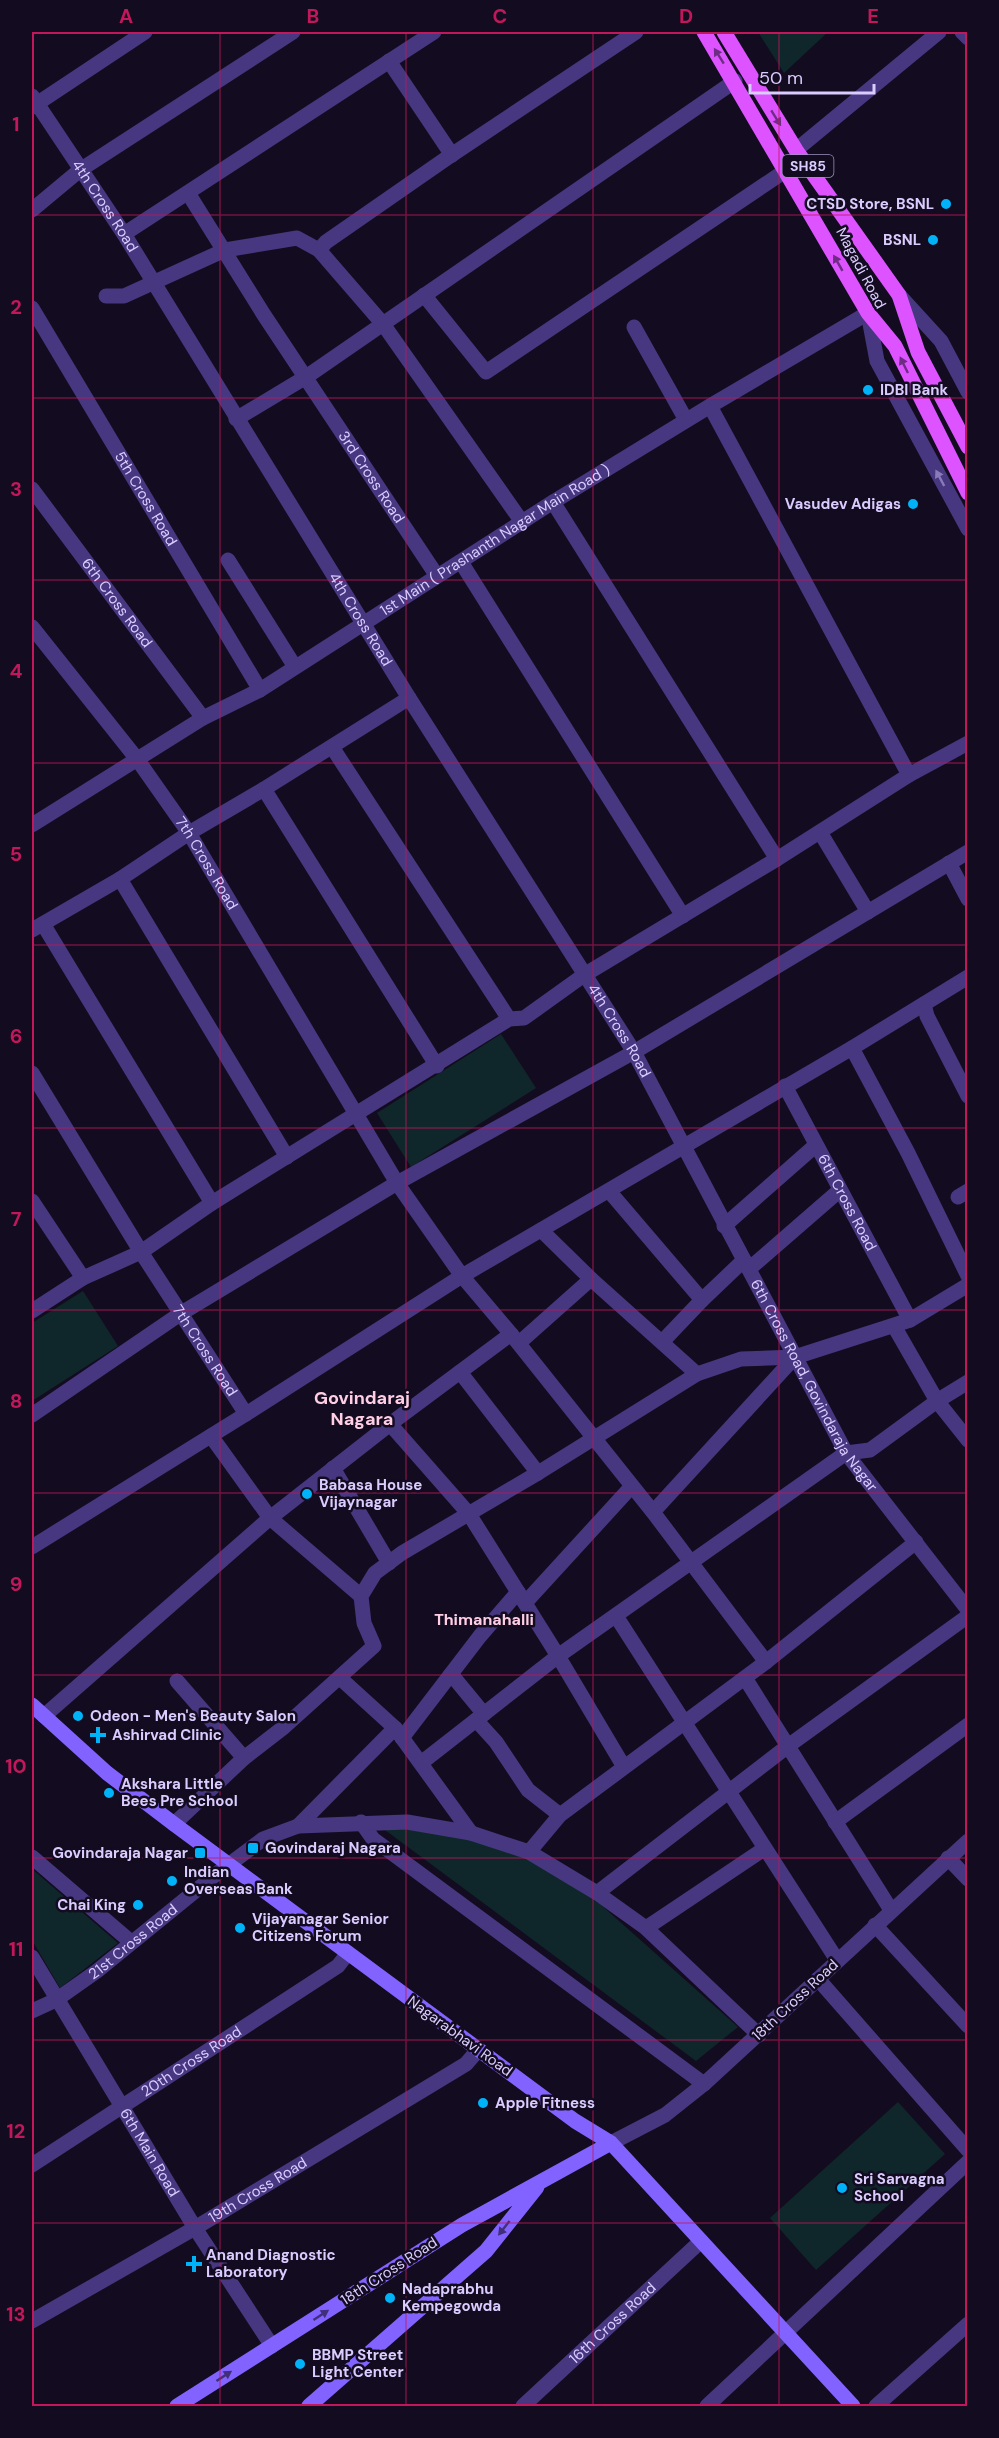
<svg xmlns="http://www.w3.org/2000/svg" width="999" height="2438" viewBox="0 0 999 2438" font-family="'DM Sans',sans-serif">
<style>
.green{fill:#0f272a}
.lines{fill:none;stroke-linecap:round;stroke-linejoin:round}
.minor{stroke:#473780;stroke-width:15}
.tertiary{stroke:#473780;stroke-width:15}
.secondary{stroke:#8363ff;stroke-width:15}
.primary{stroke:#dd53ff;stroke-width:15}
.oneway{fill:#6e2c84}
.oneway2{fill:#8a7ab9}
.oneway3{fill:#402f79}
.grid{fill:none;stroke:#c2185b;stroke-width:1.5;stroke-opacity:0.55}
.poi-dot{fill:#00b2f7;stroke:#130c20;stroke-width:2}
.labels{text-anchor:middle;stroke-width:5;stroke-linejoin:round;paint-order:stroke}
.shield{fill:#130c20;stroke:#9f92bc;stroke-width:1.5}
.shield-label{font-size:14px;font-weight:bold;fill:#dbccff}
.poi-label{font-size:15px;font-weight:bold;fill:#dbccff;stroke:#130c20;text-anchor:start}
.street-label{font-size:15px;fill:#dbccff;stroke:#130c20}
.neighbourhood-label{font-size:16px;font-weight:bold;fill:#ffcee4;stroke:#130c20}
.quarter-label{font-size:18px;font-weight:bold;fill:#ffcee4;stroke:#130c20}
.neatline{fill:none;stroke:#c2185b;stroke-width:2}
.grid-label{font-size:20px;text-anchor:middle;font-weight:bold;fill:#c2185b}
</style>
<rect width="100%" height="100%" fill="#130c20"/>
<path class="green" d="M758,32H828L784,73Z
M501,1034L536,1088L411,1167L377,1113Z
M83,1291L118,1346L32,1401V1323Z
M381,1827L457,1834L526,1857L600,1904L738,2027L696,2061Z
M32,1869L118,1943L60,1988L32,1940Z
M898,2102L945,2154L816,2270L770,2218Z"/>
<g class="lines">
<g class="minor">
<path d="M962,32L968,38"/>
<path d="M389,61L452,155"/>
<path id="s1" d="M32,96L124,234L409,698L634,1052L846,1453L968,1610"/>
<path d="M32,107L145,32"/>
<path d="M796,150L939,32"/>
<path id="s2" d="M188,193L264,315L437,576"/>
<path d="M32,210L80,170L293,32"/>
<path d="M124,234L434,32"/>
<path d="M424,295L486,372L785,171"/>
<path d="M106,296H124L225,250L297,238L319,250"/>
<path id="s3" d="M32,308L260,690"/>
<path d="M634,327L686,420"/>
<path d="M710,406L909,775"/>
<path d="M236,419L306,377L735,81"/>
<path id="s4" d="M32,489L203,718"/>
<path d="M553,502L777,859"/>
<path d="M522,522L383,324L319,250L326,242L447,158L636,32"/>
<path d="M228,560L295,667"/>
<path d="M461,562L683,916"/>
<path id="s5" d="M32,627L137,759L189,833L397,1183L462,1276L511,1334L653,1512L766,1662L560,1815L529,1852"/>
<path d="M332,747L509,1019"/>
<path d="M264,789L437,1066"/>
<path id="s6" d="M32,825L203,718L260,690L553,502L710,406L868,313"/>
<path d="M820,832L868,912"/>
<path d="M949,863L968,899"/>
<path d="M120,879L287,1157"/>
<path d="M43,924L212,1203"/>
<path d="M32,930L120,879L189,833L264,789L409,698"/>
<path d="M924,1004L927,1016L968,1096"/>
<path d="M852,1048L908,1153L968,1276"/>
<path id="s7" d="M32,1073L141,1252L246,1414"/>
<path id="s8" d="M785,1086L910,1320"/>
<path d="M609,1191L702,1300L744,1260"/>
<path d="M958,1197L968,1191"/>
<path d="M32,1201L83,1278"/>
<path d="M724,1226L816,1145"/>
<path d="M541,1230L591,1279L697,1374"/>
<path d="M749,1269L840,1190"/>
<path d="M32,1311L83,1278L141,1252L212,1203L509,1019L524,1018L584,975L777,859L909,775L968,743"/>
<path d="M894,1326L937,1401L968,1382"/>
<path d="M662,1342L702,1300"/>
<path d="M519,1343L591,1279"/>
<path d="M460,1372L538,1473"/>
<path d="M32,1415L180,1314L397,1183L634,1052L968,852"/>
<path d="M390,1424L469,1514L558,1656L624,1767"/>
<path d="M211,1436L270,1518L361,1596"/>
<path d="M333,1468L389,1563"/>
<path d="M653,1512L795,1357"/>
<path d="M32,1547L246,1414L462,1276L852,1048L968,977"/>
<path d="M525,1603L632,1486"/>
<path d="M616,1616L837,1960"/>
<path d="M766,1662L916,1542"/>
<path d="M451,1674L484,1714"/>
<path d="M340,1678L395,1728L471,1833"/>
<path d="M745,1678L891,1910"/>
<path d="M177,1681L244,1758"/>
<path d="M44,1716L270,1518L390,1424L511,1334"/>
<path d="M476,1720L496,1742L528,1790L560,1815"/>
<path d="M402,1738L480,1636L518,1592"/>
<path d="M421,1763L558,1656L846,1453L870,1450L937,1401L968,1440"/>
<path d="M361,1822L373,1839L704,2084"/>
<path d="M835,1822L968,1725"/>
<path d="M174,1824L244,1758L284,1727L374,1646L364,1623L361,1596L375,1573L402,1553L538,1473L697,1374L741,1359L795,1357L910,1320L968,1285"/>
<path d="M298,1826L395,1728"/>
<path d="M32,1857L131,1942"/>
<path d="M948,1858L968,1879"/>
<path d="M597,1893L788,1746L968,1616"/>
<path d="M875,1925L968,2026"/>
<path d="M646,1928L764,1849"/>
<path id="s9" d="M32,1957L195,2228L272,2346"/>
<path d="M818,1979L968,2150"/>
<path id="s10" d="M32,2011L56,2000L97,1971L215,1875L263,1839L298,1826L407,1822L471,1833L529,1852L597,1893L646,1928L759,2035"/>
<path id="s11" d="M32,2165L338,1966L348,1953"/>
<path id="s12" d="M32,2321L195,2228L466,2064L478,2050"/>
<path id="s13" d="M523,2406L701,2241"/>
<path d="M707,2406L968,2162"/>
<path d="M876,2406L968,2324"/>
</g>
<path class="tertiary" d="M899,295L941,341L968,392
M868,313L877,361L968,529
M611,2143L665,2115L704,2084L968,1841"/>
<path class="secondary" d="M32,1705L107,1773L174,1824L575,2121L611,2143L853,2406
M177,2406L462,2225L611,2143
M309,2406L486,2251L537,2187"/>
<path class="primary" d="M704,32L868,313L895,346L968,493
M724,32L796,150L899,295L918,352L968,447"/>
</g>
<defs><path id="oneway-solid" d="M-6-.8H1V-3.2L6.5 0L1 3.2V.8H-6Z" transform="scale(1.5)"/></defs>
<g class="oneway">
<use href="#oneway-solid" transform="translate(719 56) rotate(-122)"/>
<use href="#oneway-solid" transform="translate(776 118) rotate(58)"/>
<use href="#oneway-solid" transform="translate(838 263) rotate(-120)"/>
<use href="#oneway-solid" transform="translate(904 365) rotate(-116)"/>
</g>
<use class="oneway2" href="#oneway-solid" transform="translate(940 478) rotate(-118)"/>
<g class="oneway3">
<use href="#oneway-solid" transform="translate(504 2228) rotate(128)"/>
<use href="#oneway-solid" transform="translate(321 2315) rotate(-33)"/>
<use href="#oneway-solid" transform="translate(224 2376) rotate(-33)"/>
</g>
<path class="grid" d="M220,32V2406M406,32V2406M593,32V2406M779,32V2406M32,215H968M32,398H968M32,580H968M32,763H968M32,945H968M32,1128H968M32,1310H968M32,1493H968M32,1675H968M32,1858H968M32,2040H968M32,2223H968"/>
<g class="poi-dot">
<circle cx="946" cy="204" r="6"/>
<circle cx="933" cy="240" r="6"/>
<circle cx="868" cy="390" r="6"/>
<circle cx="913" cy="504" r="6"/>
<circle cx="307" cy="1494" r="6"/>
<circle cx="78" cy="1716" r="6"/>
<path d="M95 1726h6v6h6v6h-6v6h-6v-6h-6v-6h6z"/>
<circle cx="109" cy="1793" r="6"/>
<rect x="247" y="1842" width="12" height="12" rx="3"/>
<rect x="194" y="1847" width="12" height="12" rx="3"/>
<circle cx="172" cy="1881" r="6"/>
<circle cx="138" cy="1905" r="6"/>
<circle cx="240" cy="1928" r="6"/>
<circle cx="483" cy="2103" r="6"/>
<circle cx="842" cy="2188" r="6"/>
<path d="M191 2255h6v6h6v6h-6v6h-6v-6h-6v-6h6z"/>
<circle cx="390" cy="2298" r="6"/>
<circle cx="300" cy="2364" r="6"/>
</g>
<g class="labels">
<rect class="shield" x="782.5" y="155" width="51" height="22" rx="4.5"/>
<g class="shield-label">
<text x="808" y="171">SH85</text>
</g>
<g class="poi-label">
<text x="934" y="209" text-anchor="end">CTSD Store, BSNL</text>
<text x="921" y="245" text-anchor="end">BSNL</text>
<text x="880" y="395">IDBI Bank</text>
<text x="901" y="509" text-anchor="end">Vasudev Adigas</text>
<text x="319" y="1490">Babasa House<tspan x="319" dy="17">Vijaynagar</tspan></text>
<text x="90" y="1721">Odeon - Men's Beauty Salon</text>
<text x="112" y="1740">Ashirvad Clinic</text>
<text x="121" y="1789">Akshara Little<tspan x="121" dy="17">Bees Pre School</tspan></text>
<text x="265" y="1853">Govindaraj Nagara</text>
<text x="188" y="1858" text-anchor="end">Govindaraja Nagar</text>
<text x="184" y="1877">Indian<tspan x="184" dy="17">Overseas Bank</tspan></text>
<text x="126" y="1910" text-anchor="end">Chai King</text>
<text x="252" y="1924">Vijayanagar Senior<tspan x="252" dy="17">Citizens Forum</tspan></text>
<text x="495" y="2108">Apple Fitness</text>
<text x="854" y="2184">Sri Sarvagna<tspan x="854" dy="17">School</tspan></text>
<text x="206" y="2260">Anand Diagnostic<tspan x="206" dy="17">Laboratory</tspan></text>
<text x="402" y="2294">Nadaprabhu<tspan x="402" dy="17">Kempegowda</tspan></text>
<text x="312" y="2360">BBMP Street<tspan x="312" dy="17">Light Center</tspan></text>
</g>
<g class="street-label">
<text dy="5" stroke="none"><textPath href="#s1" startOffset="132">4th Cross Road</textPath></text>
<text transform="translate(861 268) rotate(62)" y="5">Magadi Road</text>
<text dy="5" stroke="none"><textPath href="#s2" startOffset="338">3rd Cross Road</textPath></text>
<text dy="5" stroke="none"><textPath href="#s3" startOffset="222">5th Cross Road</textPath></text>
<text dy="5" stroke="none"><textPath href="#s6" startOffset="544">1st Main ( Prashanth Nagar Main Road )</textPath></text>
<text dy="5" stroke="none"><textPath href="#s4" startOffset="142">6th Cross Road</textPath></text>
<text dy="5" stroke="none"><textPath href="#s1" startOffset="618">4th Cross Road</textPath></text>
<text dy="5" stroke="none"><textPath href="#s5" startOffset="294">7th Cross Road</textPath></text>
<text dy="5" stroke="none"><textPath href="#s1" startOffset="1104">4th Cross Road</textPath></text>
<text dy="5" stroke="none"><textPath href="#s8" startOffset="132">6th Cross Road</textPath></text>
<text dy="5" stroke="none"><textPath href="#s7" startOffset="327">7th Cross Road</textPath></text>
<text dy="5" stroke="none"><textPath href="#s1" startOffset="1509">6th Cross Road, Govindaraja Nagar</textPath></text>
<text dy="5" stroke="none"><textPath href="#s10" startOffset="123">21st Cross Road</textPath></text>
<text transform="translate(795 2000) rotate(-43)" y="5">18th Cross Road</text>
<text transform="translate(460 2036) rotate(36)" y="5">Nagarabhavi Road</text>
<text dy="5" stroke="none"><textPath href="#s11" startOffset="190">20th Cross Road</textPath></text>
<text dy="5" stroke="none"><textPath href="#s9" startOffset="228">6th Main Road</textPath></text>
<text dy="5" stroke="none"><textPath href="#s12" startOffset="261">19th Cross Road</textPath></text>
<text transform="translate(389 2271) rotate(-33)" y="5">18th Cross Road</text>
<text dy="5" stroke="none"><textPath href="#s13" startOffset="122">16th Cross Road</textPath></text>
</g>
<g class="neighbourhood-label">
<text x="484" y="1625">Thimanahalli</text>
</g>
<g class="quarter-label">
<text x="362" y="1404">Govindaraj<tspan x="362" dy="21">Nagara</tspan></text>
</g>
</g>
<rect width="999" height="2438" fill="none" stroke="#130c20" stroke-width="66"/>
<path d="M750 84v9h124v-9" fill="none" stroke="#dbccff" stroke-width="3"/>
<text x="759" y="84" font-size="18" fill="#dbccff" stroke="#130c20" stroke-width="4.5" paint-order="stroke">50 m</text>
<rect x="33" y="33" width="933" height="2372" class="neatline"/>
<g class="grid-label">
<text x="126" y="23">A</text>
<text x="313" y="23">B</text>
<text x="500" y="23">C</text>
<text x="686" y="23">D</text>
<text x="873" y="23">E</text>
<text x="16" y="131">1</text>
<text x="16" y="314">2</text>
<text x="16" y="496">3</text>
<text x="16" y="678">4</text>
<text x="16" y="861">5</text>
<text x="16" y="1043">6</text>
<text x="16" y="1226">7</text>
<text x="16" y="1408">8</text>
<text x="16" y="1591">9</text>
<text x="16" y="1773">10</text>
<text x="16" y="1956">11</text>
<text x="16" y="2138">12</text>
<text x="16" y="2321">13</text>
</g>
</svg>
